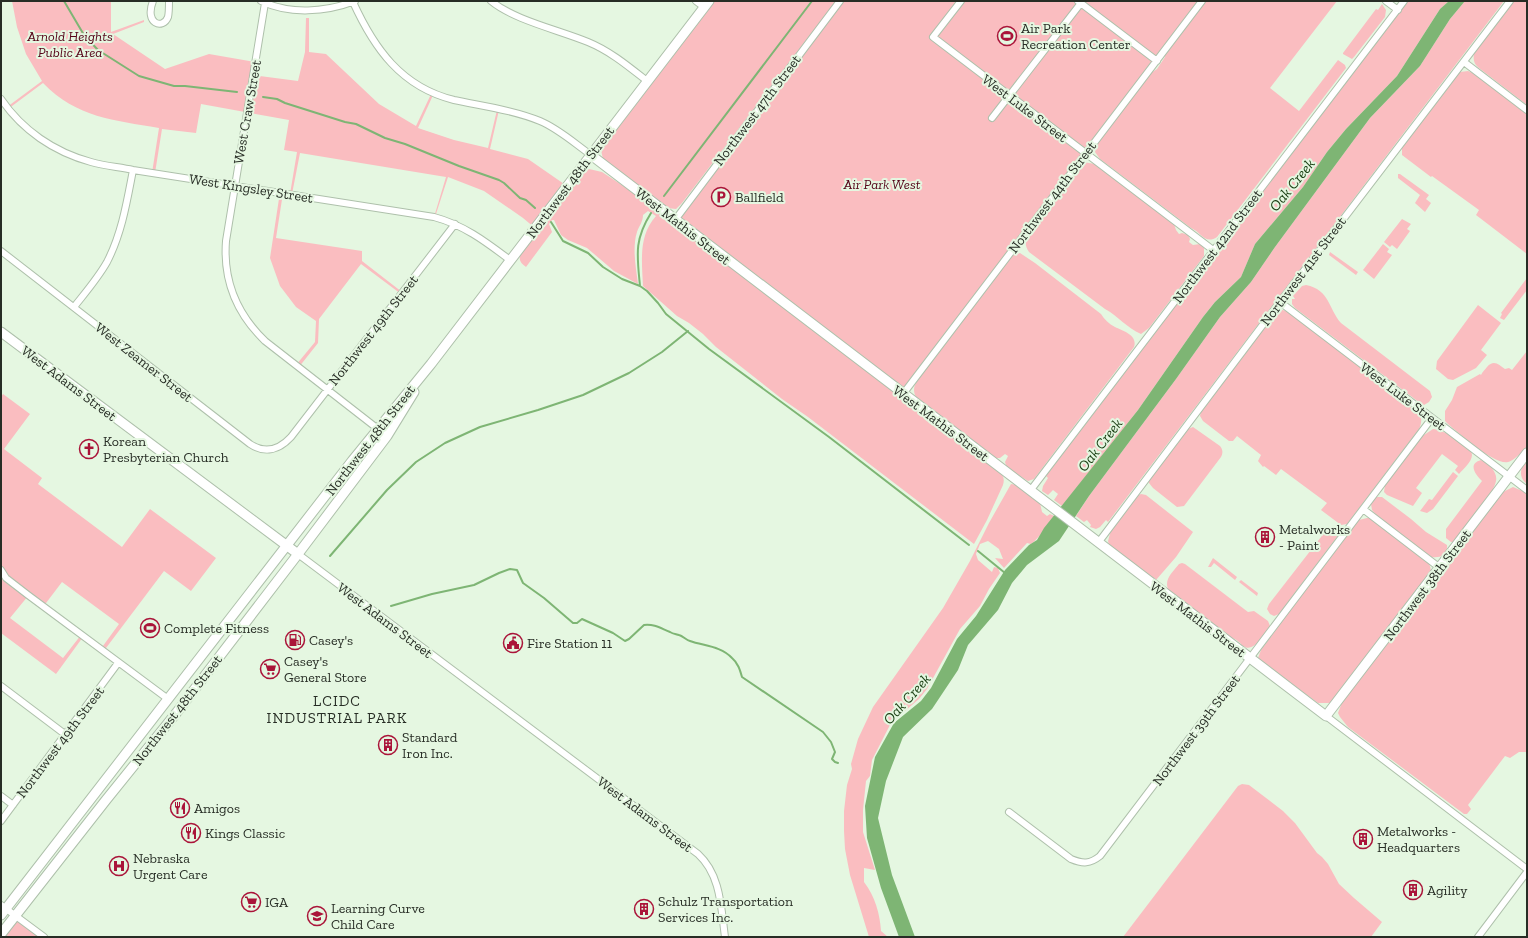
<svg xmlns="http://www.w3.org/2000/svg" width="1528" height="938" viewBox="0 0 1528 938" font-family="'Zilla Slab',serif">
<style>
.green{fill:#fabdc0}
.water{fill:#7eb574}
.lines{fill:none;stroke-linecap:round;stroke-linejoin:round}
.stream{stroke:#7eb574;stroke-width:2}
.street-casing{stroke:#aec0ab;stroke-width:8}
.secondary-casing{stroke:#aec0ab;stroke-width:11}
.street{stroke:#fff;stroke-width:6}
.secondary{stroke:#fff;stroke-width:9}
.labels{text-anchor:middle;stroke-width:4;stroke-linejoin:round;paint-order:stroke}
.poi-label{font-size:14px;fill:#272d25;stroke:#e5f7e1;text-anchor:start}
.park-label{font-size:14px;font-style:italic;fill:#550318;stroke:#e5f7e1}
.street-label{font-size:14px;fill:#272d25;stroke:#e5f7e1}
.water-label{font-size:15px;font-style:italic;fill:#193e12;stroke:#e5f7e1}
.neighbourhood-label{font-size:15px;letter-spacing:1px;fill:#272d25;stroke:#e5f7e1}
</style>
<rect width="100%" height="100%" fill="#e5f7e1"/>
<path class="green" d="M12,1H111V32L144,20V22L113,34L165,69L209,54L255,62L253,75L298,81L305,52L306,18H309V52L326,54L379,104L416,126L432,92L434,93L418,128L454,140L488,148L497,110H499L490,149L528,159L567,186L535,228L523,218L484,191L448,177L435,217H434L446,177L300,153L292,194H290L297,152L284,150L289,120L201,104L196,133L162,129L155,173H152L159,128C114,120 77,118 43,83L8,109L7,107L42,81L26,54L17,27Z
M714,1H836L682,203L676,209L667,208L603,159L601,150L604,144Z
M840,1H1202L903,394L675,220Z
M1206,1H1337L1270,88L1299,111L1338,60L1345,65L1346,68L1217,237C1205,245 1201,232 1191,228L1100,159L1095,152L1098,143L1151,73L1157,69L1165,57V55Z
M1407,1H1449L1440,9L1397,76L1346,129L1327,152L1303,187L1255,244L1241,277L1215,302L1203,317L1138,410L1062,506L1054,500L1058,494L1053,490L1048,495L1042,491L1043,486L1048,478L1046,476Z
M1465,1H1504L1108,522L1106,520L1100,527L1096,529L1090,527L1091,525L1087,520L1084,522L1076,516L1089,496L1176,379L1220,317L1251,282L1275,247L1370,118L1420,66L1450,19Z
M1512,1H1527V105L1479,68C1474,64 1473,60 1474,53Z
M1382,4L1386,10L1385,17L1354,57L1352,59L1343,54V53L1376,9L1378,10Z
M1468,71L1475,74L1527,114V254L1476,215L1479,210L1432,176L1431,177L1402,155V146L1455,76L1460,72Z
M1083,162L1095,164L1174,224L1176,230L1179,234L1182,233L1188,235L1190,239L1189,242L1193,245L1200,244L1204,248V256L1149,328L1141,334C1127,328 1118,316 1105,309L1029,252C1025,246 1025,242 1027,236Z
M589,169L602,172L634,193L998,471C1003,475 1005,478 1003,485L987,520L974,544L808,417L782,399L716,347L703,334L689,323L677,316L643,286C642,262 638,236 656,216L648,211L643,215C643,222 639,226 637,232C632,248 636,268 638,284L614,271L587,248L568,240L561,235L554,220H552L549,224L552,232L526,267C521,263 519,261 520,255L584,172Z
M1398,174H1400L1429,195L1426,199L1431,203L1425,212L1415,203L1420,195L1398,178Z
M280,192L283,193L276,238L362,251V261L402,292L401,294L361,264L319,319L318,343L299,367L296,365L315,342L316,321L296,307L280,286L270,258Z
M1402,219L1411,224L1407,229L1410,231L1397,249L1392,245L1390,247L1384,242Z
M1383,244L1389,249L1387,252L1392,255L1374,279L1363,270Z
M1330,252L1358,272L1356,275L1329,255Z
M1020,253L1035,263L1101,314C1104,319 1109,324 1115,327C1123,331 1138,335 1134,347L1034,479L1028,481L1007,468L1005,462L1008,456L1005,454L1000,458H994L917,399C911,389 915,384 921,375L1012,255Z
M1527,278V290L1504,320L1500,318L1502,314L1501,313Z
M1306,285C1330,290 1328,308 1341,323L1430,391L1432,397L1429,402L1424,405L1420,403L1295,308L1292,304V299H1295L1293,296L1302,286Z
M1478,305L1501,323L1481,350L1487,355L1476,368L1453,380L1448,379L1436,369L1437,361Z
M1282,310L1288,311L1419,411C1422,417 1422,423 1419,429L1347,524L1341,525L1321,510L1327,503L1281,469L1276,475L1264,466L1263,467L1258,461L1261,455L1237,436L1233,441H1229L1203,421L1200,416L1201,411L1274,313L1276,314Z
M1527,351V446L1522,453H1521C1517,456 1513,461 1508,462C1494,465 1460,434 1448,424L1445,421V411L1452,400L1457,387L1480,374L1481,375C1482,372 1485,370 1487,367C1494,359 1499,365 1505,369L1509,368L1512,370Z
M3,394L30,414L4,449L42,478L38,484L122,547L150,509L216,558L191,591L164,571L103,652L100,650L119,624L62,582L43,607L28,596L10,618L63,658L81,635L83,637L56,674L1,633V397Z
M1193,427L1220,446C1223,450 1223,453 1221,457L1184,506L1177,507L1153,488L1149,483V480L1188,429Z
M1433,429C1443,430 1472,444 1472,455C1472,462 1463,469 1459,474L1455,470L1458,466L1442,454L1416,488L1422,493L1413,506L1387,495L1384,492L1385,485L1421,437Z
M1527,458V484C1517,476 1521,467 1527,458Z
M1481,460C1488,463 1498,472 1496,481C1494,494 1464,529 1454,542H1451L1446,538V529L1482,481C1476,475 1467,464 1481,460Z
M1453,472L1458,476L1433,509L1427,513L1420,511L1429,499L1432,500Z
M1011,484L1017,485L1040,503L1042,512L1047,516L1050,514L1054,516C1046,525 1040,538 1031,544L1027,543L1004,568L995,558L1003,559L999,549L988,541L980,544L976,554L978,560L992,572L994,567L998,568L1000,573L989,589L980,606L960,629L927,689L919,699L891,723L872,760L870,776L866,781L863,810V832L875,870L864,868V882C875,896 880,914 881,931L888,937H869L850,875L845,849L844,831V811L847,785L852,769L851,764L858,739L873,707L943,608L970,561L989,523Z
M1513,487L1527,493V752H1519L1510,758L1505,756L1468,805L1471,809L1467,814H1464L1348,727L1340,717L1338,713L1343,700L1501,493Z
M1141,494L1146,495L1193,532L1176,557L1156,580L1124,557L1109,545L1108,541L1111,530L1137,496Z
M1376,497H1382L1411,519L1426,532L1447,545C1448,556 1440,558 1431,557L1378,517L1372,510L1371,504Z
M1367,518H1370L1428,562L1430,566L1431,571L1334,699L1330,703H1318L1260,661L1258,658L1261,650L1350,530L1359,520Z
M1330,527L1336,531L1337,537L1279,614L1274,616L1270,614L1267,609L1269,604L1328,528Z
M1213,558L1237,577L1235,580L1214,563L1211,567H1208Z
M1182,563L1185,564L1248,612L1254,611L1268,621L1270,626C1264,633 1254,654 1243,646C1238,643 1243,645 1239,642C1236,639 1231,638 1228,635C1224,632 1222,628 1216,627L1169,591C1163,580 1172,573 1179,564Z
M1241,580L1258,593L1257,596L1239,582Z
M1242,784L1249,785L1283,811L1295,823L1317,853L1322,857L1328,864L1339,884L1354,898L1382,922L1371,937H1123L1238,786Z
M15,916L44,937H1Z"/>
<path class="water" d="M1449,1H1465L1450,19L1420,66L1370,118L1275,247L1251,282L1220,317L1176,379L1089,496L1059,541L1027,565L1012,583L998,610L968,645L958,670L932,709L903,737L886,781L878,818L892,875L915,937H899L881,888L867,838L865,806L875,757L894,723L921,701L931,688L957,639L976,616L1005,570L1029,545L1037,540L1044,528L1138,410L1203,317L1215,302L1241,277L1255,244L1303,187L1327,152L1346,129L1397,76L1440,9Z"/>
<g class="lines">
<path class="stream" d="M64,1L84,35L98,50L139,76L174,86H185L237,92
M263,97L277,99L285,103L345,122L356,124L385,138L405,144L459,166L499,180L504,183L520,198L526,200L535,208
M664,196L812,1
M551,222L563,241L588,253L603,267L622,279L640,286L647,291L658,303L666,314L709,349L829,437L969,545
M640,286C637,255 634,240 651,213
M978,551L1005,573
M330,556L387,490L416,462L445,443L480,427L538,410L583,395L629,373L662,352L688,331
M391,606L432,594L474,585L499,573L510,569L517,570L523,583L544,598L573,623H577L582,619L613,633L625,641L629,639L644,625C655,624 660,628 670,632C673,634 676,634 679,635C683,636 686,640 690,641C704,646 721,646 732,658C738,663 740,670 742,677L823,732L831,742L835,752L832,759L835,762L838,763"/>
<defs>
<path id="street" d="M153,1C144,24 163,30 168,17C169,13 169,6 169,1
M261,1C290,15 326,12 355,1
M491,1C514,20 559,30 588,42C610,51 628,66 647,81
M696,1L704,7
M961,1L933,37L1213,250
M1078,1L1157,61
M1386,1L1398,10
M353,2C374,48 401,87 454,100C482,106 513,110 540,121C559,129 574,143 591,155
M265,3L226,241C223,280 237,314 265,341L387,436
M1464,62L1527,110
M1,99C22,130 54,152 91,162C105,166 119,167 133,170L434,217C464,225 486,242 510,260
M992,118L1081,3
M675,220L840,1
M1,251L250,444C265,454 279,450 291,437L455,224
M1280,302L1527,490
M74,307C85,293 98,278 107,262C122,233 127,201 133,170
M903,394L1202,1
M1030,491L1404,1
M1363,509L1440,568
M1098,543L1280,302L1510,1
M298,554L698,854C721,875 721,908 725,937
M1,570L6,578L28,595L168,699
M1,686L66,735
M1326,716L1527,869
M1,796L13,805
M1009,812L1071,859C1083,864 1090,864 1100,856L1432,418
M1,821L118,663
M1,905L44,937
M1478,937L1527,872"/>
<path id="secondary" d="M591,155L1326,716L1527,453
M1,332L298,554
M1,915L352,461L431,364L709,1
M1,934L106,800L177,712L298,554L387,436L414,392"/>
</defs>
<use href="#street" class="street-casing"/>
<use href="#secondary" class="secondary-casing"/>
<use href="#street" class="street"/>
<use href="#secondary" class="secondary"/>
</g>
<defs>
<symbol id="stadium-ring" viewBox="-11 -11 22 22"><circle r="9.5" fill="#e5f7e1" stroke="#aa1439" stroke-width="1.5"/><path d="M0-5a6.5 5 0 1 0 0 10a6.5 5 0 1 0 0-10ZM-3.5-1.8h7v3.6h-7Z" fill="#aa1439"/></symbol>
<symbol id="parking-ring" viewBox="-11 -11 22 22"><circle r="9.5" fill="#e5f7e1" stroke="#aa1439" stroke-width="1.5"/><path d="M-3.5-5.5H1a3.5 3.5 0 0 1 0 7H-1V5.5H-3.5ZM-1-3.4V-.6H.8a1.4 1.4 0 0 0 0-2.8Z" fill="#aa1439"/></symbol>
<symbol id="church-ring" viewBox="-11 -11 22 22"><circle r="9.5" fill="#e5f7e1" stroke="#aa1439" stroke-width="1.5"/><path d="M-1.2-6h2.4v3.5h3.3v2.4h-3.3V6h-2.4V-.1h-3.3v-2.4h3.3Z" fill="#aa1439"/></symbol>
<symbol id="building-ring" viewBox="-11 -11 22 22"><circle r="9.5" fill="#e5f7e1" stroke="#aa1439" stroke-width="1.5"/><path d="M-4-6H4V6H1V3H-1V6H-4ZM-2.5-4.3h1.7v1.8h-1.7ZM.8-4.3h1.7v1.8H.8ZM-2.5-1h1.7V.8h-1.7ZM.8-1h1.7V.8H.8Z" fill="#aa1439"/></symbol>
<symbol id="fuel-ring" viewBox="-11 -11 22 22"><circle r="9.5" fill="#e5f7e1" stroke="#aa1439" stroke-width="1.5"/><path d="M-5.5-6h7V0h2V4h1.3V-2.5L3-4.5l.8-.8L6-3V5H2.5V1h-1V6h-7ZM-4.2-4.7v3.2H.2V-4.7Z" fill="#aa1439"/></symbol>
<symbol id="civic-ring" viewBox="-11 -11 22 22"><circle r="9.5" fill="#e5f7e1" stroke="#aa1439" stroke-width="1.5"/><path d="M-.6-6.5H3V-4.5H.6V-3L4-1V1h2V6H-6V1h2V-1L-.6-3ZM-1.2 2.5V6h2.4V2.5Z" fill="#aa1439"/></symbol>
<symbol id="supermarket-ring" viewBox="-11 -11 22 22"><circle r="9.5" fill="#e5f7e1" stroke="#aa1439" stroke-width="1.5"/><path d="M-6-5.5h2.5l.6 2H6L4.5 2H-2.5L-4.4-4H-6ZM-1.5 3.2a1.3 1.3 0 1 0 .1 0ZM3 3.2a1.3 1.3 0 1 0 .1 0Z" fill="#aa1439"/></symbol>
<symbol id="restaurant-ring" viewBox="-11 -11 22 22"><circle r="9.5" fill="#e5f7e1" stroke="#aa1439" stroke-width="1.5"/><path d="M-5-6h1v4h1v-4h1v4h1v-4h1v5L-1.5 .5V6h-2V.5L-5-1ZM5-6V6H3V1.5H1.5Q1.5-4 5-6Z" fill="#aa1439"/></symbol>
<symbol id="hospital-ring" viewBox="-11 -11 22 22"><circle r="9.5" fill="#e5f7e1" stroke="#aa1439" stroke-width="1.5"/><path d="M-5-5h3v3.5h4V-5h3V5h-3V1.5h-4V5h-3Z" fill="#aa1439"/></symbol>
<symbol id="school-ring" viewBox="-11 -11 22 22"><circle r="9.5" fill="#e5f7e1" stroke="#aa1439" stroke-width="1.5"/><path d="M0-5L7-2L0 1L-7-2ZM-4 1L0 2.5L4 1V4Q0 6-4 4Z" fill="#aa1439"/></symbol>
</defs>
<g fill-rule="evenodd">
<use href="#stadium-ring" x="996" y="25" width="22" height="22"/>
<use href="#parking-ring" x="710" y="186" width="22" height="22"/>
<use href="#church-ring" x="78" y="438" width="22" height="22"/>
<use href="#building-ring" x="1254" y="526" width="22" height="22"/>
<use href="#stadium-ring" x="139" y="617" width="22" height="22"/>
<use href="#fuel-ring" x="284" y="629" width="22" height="22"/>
<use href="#civic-ring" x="502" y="632" width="22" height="22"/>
<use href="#supermarket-ring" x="259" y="658" width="22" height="22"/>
<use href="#building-ring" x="377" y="734" width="22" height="22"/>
<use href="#restaurant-ring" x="169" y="797" width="22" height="22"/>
<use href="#restaurant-ring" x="180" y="822" width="22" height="22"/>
<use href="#building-ring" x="1352" y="828" width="22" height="22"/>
<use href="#hospital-ring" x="108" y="855" width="22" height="22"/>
<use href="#building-ring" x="1402" y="879" width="22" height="22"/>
<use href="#supermarket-ring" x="240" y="891" width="22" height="22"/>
<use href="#building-ring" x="633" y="898" width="22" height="22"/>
<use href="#school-ring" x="306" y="905" width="22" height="22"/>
</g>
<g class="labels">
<g class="poi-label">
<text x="1021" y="33">Air Park<tspan x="1021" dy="16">Recreation Center</tspan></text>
<text x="735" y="202">Ballfield</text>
<text x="103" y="446">Korean<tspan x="103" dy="16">Presbyterian Church</tspan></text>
<text x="1279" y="534">Metalworks<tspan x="1279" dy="16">- Paint</tspan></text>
<text x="164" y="633">Complete Fitness</text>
<text x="309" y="645">Casey's</text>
<text x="527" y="648">Fire Station 11</text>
<text x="284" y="666">Casey's<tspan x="284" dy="16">General Store</tspan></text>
<text x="402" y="742">Standard<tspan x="402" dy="16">Iron Inc.</tspan></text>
<text x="194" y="813">Amigos</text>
<text x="1377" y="836">Metalworks -<tspan x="1377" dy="16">Headquarters</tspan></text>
<text x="205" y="838">Kings Classic</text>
<text x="133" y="863">Nebraska<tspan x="133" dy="16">Urgent Care</tspan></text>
<text x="1427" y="895">Agility</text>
<text x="658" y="906">Schulz Transportation<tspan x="658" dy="16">Services Inc.</tspan></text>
<text x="265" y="907">IGA</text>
<text x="331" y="913">Learning Curve<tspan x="331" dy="16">Child Care</tspan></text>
</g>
<g class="park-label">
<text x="70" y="41">Arnold Heights<tspan x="70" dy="16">Public Area</tspan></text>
<text x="882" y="189">Air Park West</text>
</g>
<g class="street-label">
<text transform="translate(1025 108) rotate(37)" y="5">West Luke Street</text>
<text transform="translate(757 110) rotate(-53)" y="5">Northwest 47th Street</text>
<text transform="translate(247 112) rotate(-80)" y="5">West Craw Street</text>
<text transform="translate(570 182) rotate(-53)" y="5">Northwest 48th Street</text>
<text transform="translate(251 188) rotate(9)" y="5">West Kingsley Street</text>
<text transform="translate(1052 197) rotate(-53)" y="5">Northwest 44th Street</text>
<text transform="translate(683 226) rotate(38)" y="5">West Mathis Street</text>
<text transform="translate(1217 246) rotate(-53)" y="5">Northwest 42nd Street</text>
<text transform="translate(1303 271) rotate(-53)" y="5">Northwest 41st Street</text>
<text transform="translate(373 330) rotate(-52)" y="5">Northwest 49th Street</text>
<text transform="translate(144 362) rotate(38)" y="5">West Zeamer Street</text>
<text transform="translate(69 383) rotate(37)" y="5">West Adams Street</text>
<text transform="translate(1403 396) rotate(37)" y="5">West Luke Street</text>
<text transform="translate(941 423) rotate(37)" y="5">West Mathis Street</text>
<text transform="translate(370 440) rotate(-52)" y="5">Northwest 48th Street</text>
<text transform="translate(1427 585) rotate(-53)" y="5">Northwest 38th Street</text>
<text transform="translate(1198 619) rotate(37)" y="5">West Mathis Street</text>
<text transform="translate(385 620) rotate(37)" y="5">West Adams Street</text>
<text transform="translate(177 710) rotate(-52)" y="5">Northwest 48th Street</text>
<text transform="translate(1196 730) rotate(-53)" y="5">Northwest 39th Street</text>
<text transform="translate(60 742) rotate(-53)" y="5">Northwest 49th Street</text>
<text transform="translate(645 814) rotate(37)" y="5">West Adams Street</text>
</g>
<g class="water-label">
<text transform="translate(1292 185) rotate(-51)" y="5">Oak Creek</text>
<text transform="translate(1100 445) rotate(-52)" y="5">Oak Creek</text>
<text transform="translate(907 699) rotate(-48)" y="5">Oak Creek</text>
</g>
<g class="neighbourhood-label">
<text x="337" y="706">LCIDC<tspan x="337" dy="17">INDUSTRIAL PARK</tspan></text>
</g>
</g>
<rect width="1528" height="938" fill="none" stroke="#272d25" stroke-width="4"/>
</svg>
